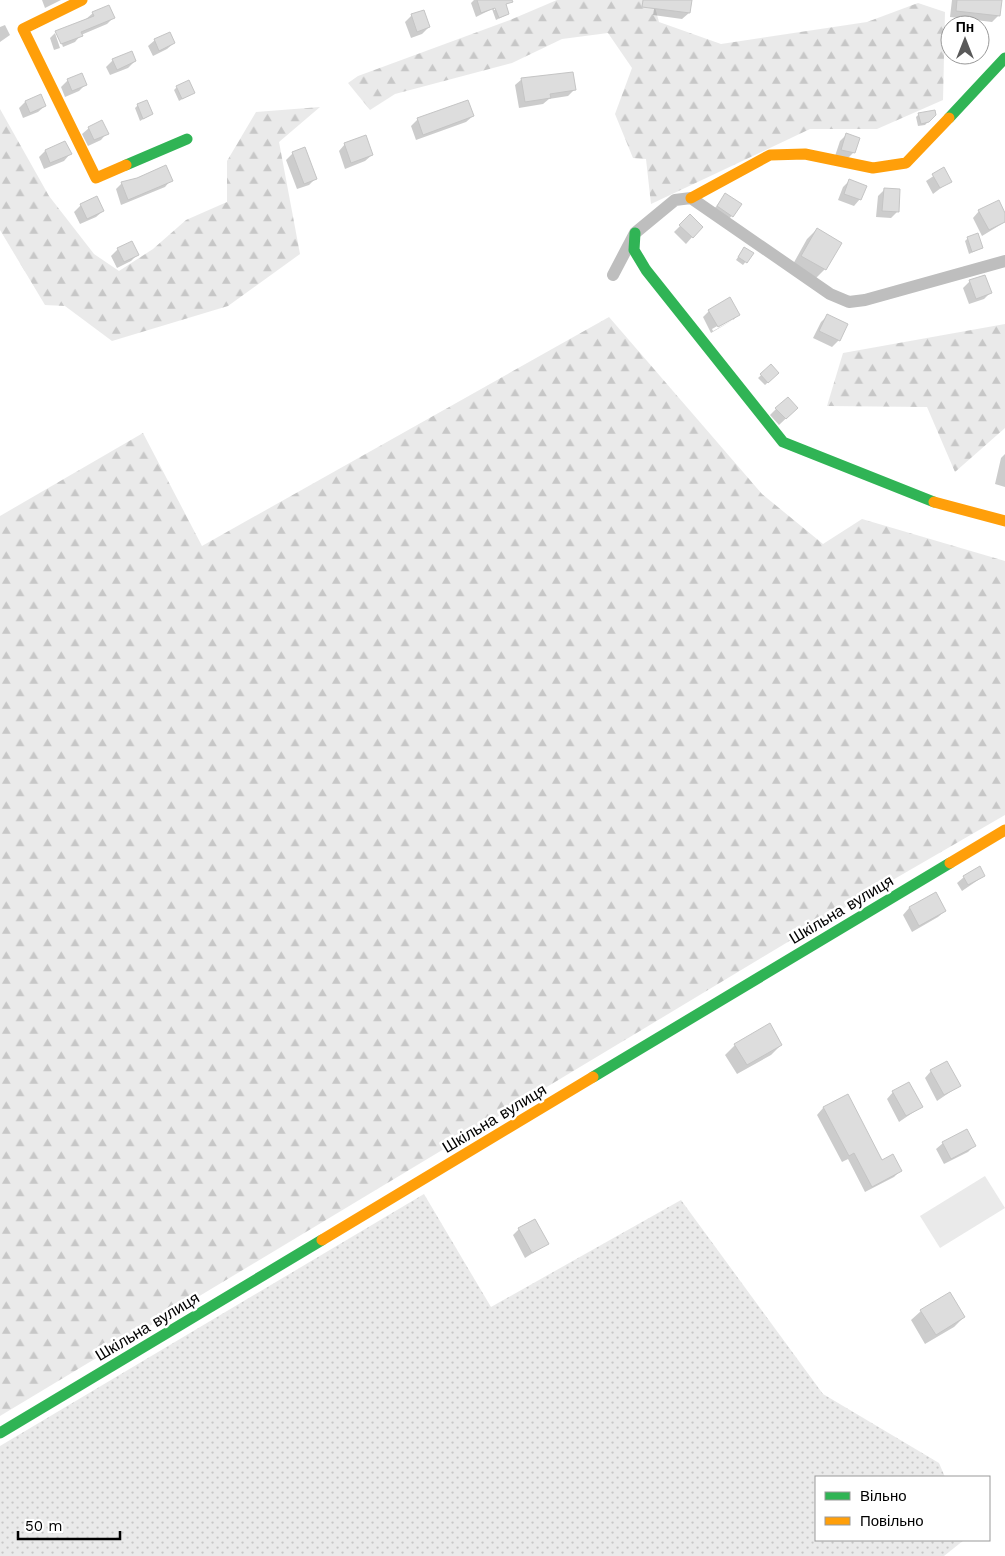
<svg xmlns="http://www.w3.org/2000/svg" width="1005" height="1556" viewBox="0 0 1005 1556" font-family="'Work Sans',sans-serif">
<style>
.grass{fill:url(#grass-dots)}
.forest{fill:url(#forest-firs)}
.pitch{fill:#eaeaea}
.shadow{fill:#0003}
.building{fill:#ddd;stroke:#c5c5c5}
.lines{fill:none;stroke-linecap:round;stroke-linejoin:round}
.street{stroke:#bebebe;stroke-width:12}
.fast{stroke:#30b455;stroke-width:11}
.slow{stroke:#ff9f0a;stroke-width:11}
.labels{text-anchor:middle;stroke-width:5;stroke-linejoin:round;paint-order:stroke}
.street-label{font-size:16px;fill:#000;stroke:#fff}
</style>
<defs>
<pattern id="grass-dots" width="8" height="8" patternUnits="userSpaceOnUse" patternTransform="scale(1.25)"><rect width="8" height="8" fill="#eaeaea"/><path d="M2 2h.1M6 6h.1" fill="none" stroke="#c7c7c7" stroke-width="1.8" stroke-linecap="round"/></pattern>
<pattern id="forest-firs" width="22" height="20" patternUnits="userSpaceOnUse" patternTransform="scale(1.25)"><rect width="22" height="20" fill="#eaeaea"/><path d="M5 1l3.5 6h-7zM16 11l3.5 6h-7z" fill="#c7c7c7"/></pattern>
</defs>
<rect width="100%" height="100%" fill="#fff"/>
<path class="grass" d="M424,1194L491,1307L681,1200L823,1394L939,1463L945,1477H816V1540H964L944,1556H0V1446Z"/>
<path class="forest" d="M557,0H653L659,22L721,44L867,22L918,3L945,12L943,100L877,129H810L651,204L646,159L633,158L615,114L632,68L608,33L562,39L512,63L395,94L370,110L348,83L358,76L510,20Z
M320,107L279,142L300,254L228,306L112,341L65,306L45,305L0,230V109L49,196L94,254L119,271L153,249L186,220L227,202V161L256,112Z
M609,317L762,494L823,544L862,519L1005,561V815L846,907L0,1416V516L143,433L202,546Z
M1005,324V428L955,472L927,407L827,406L843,353Z"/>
<path class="pitch" d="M985,1176L1005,1208L940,1248L920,1216Z"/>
<path class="shadow" d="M42,0H61L45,8Z
M474,0H491L494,10L505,6L508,14L496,20L492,9L476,17L471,3Z
M658,0H691L689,13L682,19L653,15L655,4Z
M952,0H1000L999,15L992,22L950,17Z
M93,13L113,18L107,24L81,35L75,42L63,47L58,33H55L60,48L54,50L50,38L56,32L86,19Z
M412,15L429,27L422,34L411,38L405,22Z
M5,25L10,35L0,42V27Z
M155,40L174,43L167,49L153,56L148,46Z
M113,60L135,61L128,68L110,75L106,67Z
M546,75V78L575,89L568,96L549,99L543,104L519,108L515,85L522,79Z
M68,80L86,84L79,91L65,97L61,87Z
M177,87L193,93L179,101L174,90Z
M25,102L45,106L38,112L23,118L19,108Z
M138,105L152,114L140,121L135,108Z
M919,114H935L925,125L918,126L916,117Z
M473,116L466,122L416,140L411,126L418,119Z
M89,128L107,133L101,140L88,146L82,134Z
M847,134L854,152L847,159L835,156L840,141Z
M345,144L372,155L365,161L345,169L339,151Z
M45,151L70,154L64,161L44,169L39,157Z
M293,153L315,179L309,185L297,189L286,160Z
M944,169L950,181L933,194L926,181Z
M171,180L165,187L121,205L116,189L122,183Z
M849,181L860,199L854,206L838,200L843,187Z
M885,189L897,212L891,218L876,217L878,196Z
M725,195L740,205L726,223L711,213Z
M81,205L103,211L96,217L80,224L74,212Z
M979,211L1005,215V222L982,236L973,218Z
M690,216L701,227L686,244L674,232Z
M817,229L841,243L825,269L815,279L792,266L807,239Z
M968,238L982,248L969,254L965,241Z
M131,242L138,254L131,261L117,268L111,256L118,249Z
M742,251L752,254L743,265L736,260Z
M970,281L990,293L984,299L969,304L963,288Z
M709,311L739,314L733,320V317L712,329L713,331L733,320L711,333L703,317Z
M827,316L846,325L838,341L832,347L813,338L821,322Z
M771,366L778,373L765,385L758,378Z
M787,398L797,408L779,425L770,415Z
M1005,454V487L995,484L1001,458Z
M984,876L962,891L957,883L964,877Z
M936,894L945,911L938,917L912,932L903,915L909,908Z
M735,1045H781L771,1055L737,1074L725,1055Z
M931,1071L959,1086L937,1101L925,1078Z
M893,1092L921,1107L899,1122L887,1099Z
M847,1096L882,1161L900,1171L894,1177L865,1192L848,1159L842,1162L817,1115L823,1108Z
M943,1143L974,1146L968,1152L944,1164L936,1149Z
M519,1229L547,1244L525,1258L513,1235Z
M921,1311L964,1317L954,1327L925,1344L911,1320Z"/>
<path class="building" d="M477,0H512L513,2L506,4L509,14L499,18L495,8L481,13Z
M643,0H692L690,13L642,7Z
M957,0H1002L1000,16L956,11Z
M109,5L115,18L81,32L83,36L61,44L55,31L94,16L92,12Z
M424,10L430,27L417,32L411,14Z
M170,32L175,43L159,51L154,39Z
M132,51L136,61L117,70L112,59Z
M573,72L576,90L550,94L551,98L525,102L521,78Z
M82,73L87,85L72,91L67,79Z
M189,80L195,93L182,99L176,86Z
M41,94L46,106L30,113L25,101Z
M147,100L153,114L143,119L137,104Z
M468,100L474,116L423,135L417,118Z
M935,110L936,115L929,122L921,124L918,113Z
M102,120L109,134L94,140L88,127Z
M846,133L860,138L855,153L841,150Z
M366,135L373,155L351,163L344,143Z
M65,141L72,154L50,163L45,150Z
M305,147L317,179L304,184L292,152Z
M166,165L173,181L128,200L121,182L137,178Z
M944,167L952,182L940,188L932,174Z
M849,179L867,186L861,200L844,194Z
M884,188L900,189L899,212L882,211Z
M725,193L742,204L733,217L717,206Z
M97,196L104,211L87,219L80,204Z
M999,200L1005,213V222L989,230L978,210Z
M690,214L703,227L693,238L679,225Z
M817,228L842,243L826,270L801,256Z
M978,233L983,248L972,252L967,237Z
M132,241L139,255L124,262L117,248Z
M744,247L754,253L747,263L738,257Z
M985,275L992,293L976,299L969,280Z
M730,297L740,315L718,327L708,310Z
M827,314L848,324L840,341L819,331Z
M771,364L779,373L768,383L760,374Z
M788,397L798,408L786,419L775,408Z
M980,866L985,876L968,885L963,876Z
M936,892L946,911L919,926L909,907Z
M770,1023L782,1045L747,1065L734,1044Z
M947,1061L961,1086L944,1095L930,1070Z
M909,1082L923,1107L906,1116L892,1091Z
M848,1094L882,1160L893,1154L902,1171L872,1187L854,1153L849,1156L823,1107Z
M967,1129L976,1146L951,1159L942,1142Z
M535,1219L549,1244L532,1253L518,1228Z
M950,1292L965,1317L936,1335L920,1310Z"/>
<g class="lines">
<path class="street" d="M613,275L635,233L675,200L691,198L830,294L849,302L865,300L1005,261"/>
<path class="fast" d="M949,118L1005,58
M126,165L187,139
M635,233L634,250L646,270L783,442L934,502
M593,1077L950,863
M0,1433L322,1240"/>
<path class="slow" d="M82,0L23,29L96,178L126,165
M691,198L770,155L805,154L873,168L906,163L949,118
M934,502L1005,521
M950,863L1005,830
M322,1240L593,1077"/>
</g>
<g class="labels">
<g class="street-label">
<text transform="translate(841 909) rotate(-31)" y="6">Шкільна вулиця</text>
<text transform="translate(494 1118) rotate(-31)" y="6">Шкільна вулиця</text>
<text transform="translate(147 1326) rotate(-31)" y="6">Шкільна вулиця</text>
</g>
</g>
<rect x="815" y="1476" width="175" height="65" fill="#ffffff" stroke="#999999"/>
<rect x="825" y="1492" width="25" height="8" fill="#30b455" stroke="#999999"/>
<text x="860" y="1501" font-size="15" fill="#000000">Вільно</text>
<rect x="825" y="1517" width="25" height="8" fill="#ff9f0a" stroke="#999999"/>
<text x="860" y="1526" font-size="15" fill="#000000">Повільно</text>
<g transform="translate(965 40)"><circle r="24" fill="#ffffff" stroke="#999999"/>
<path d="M0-4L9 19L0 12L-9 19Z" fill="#595959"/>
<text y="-8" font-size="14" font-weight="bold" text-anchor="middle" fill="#000000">Пн</text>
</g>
<path d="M18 1531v8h102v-8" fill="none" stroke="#000000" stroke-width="2.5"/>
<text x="25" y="1531" font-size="15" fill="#000000" stroke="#ffffff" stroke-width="4" paint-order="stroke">50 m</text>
</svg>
